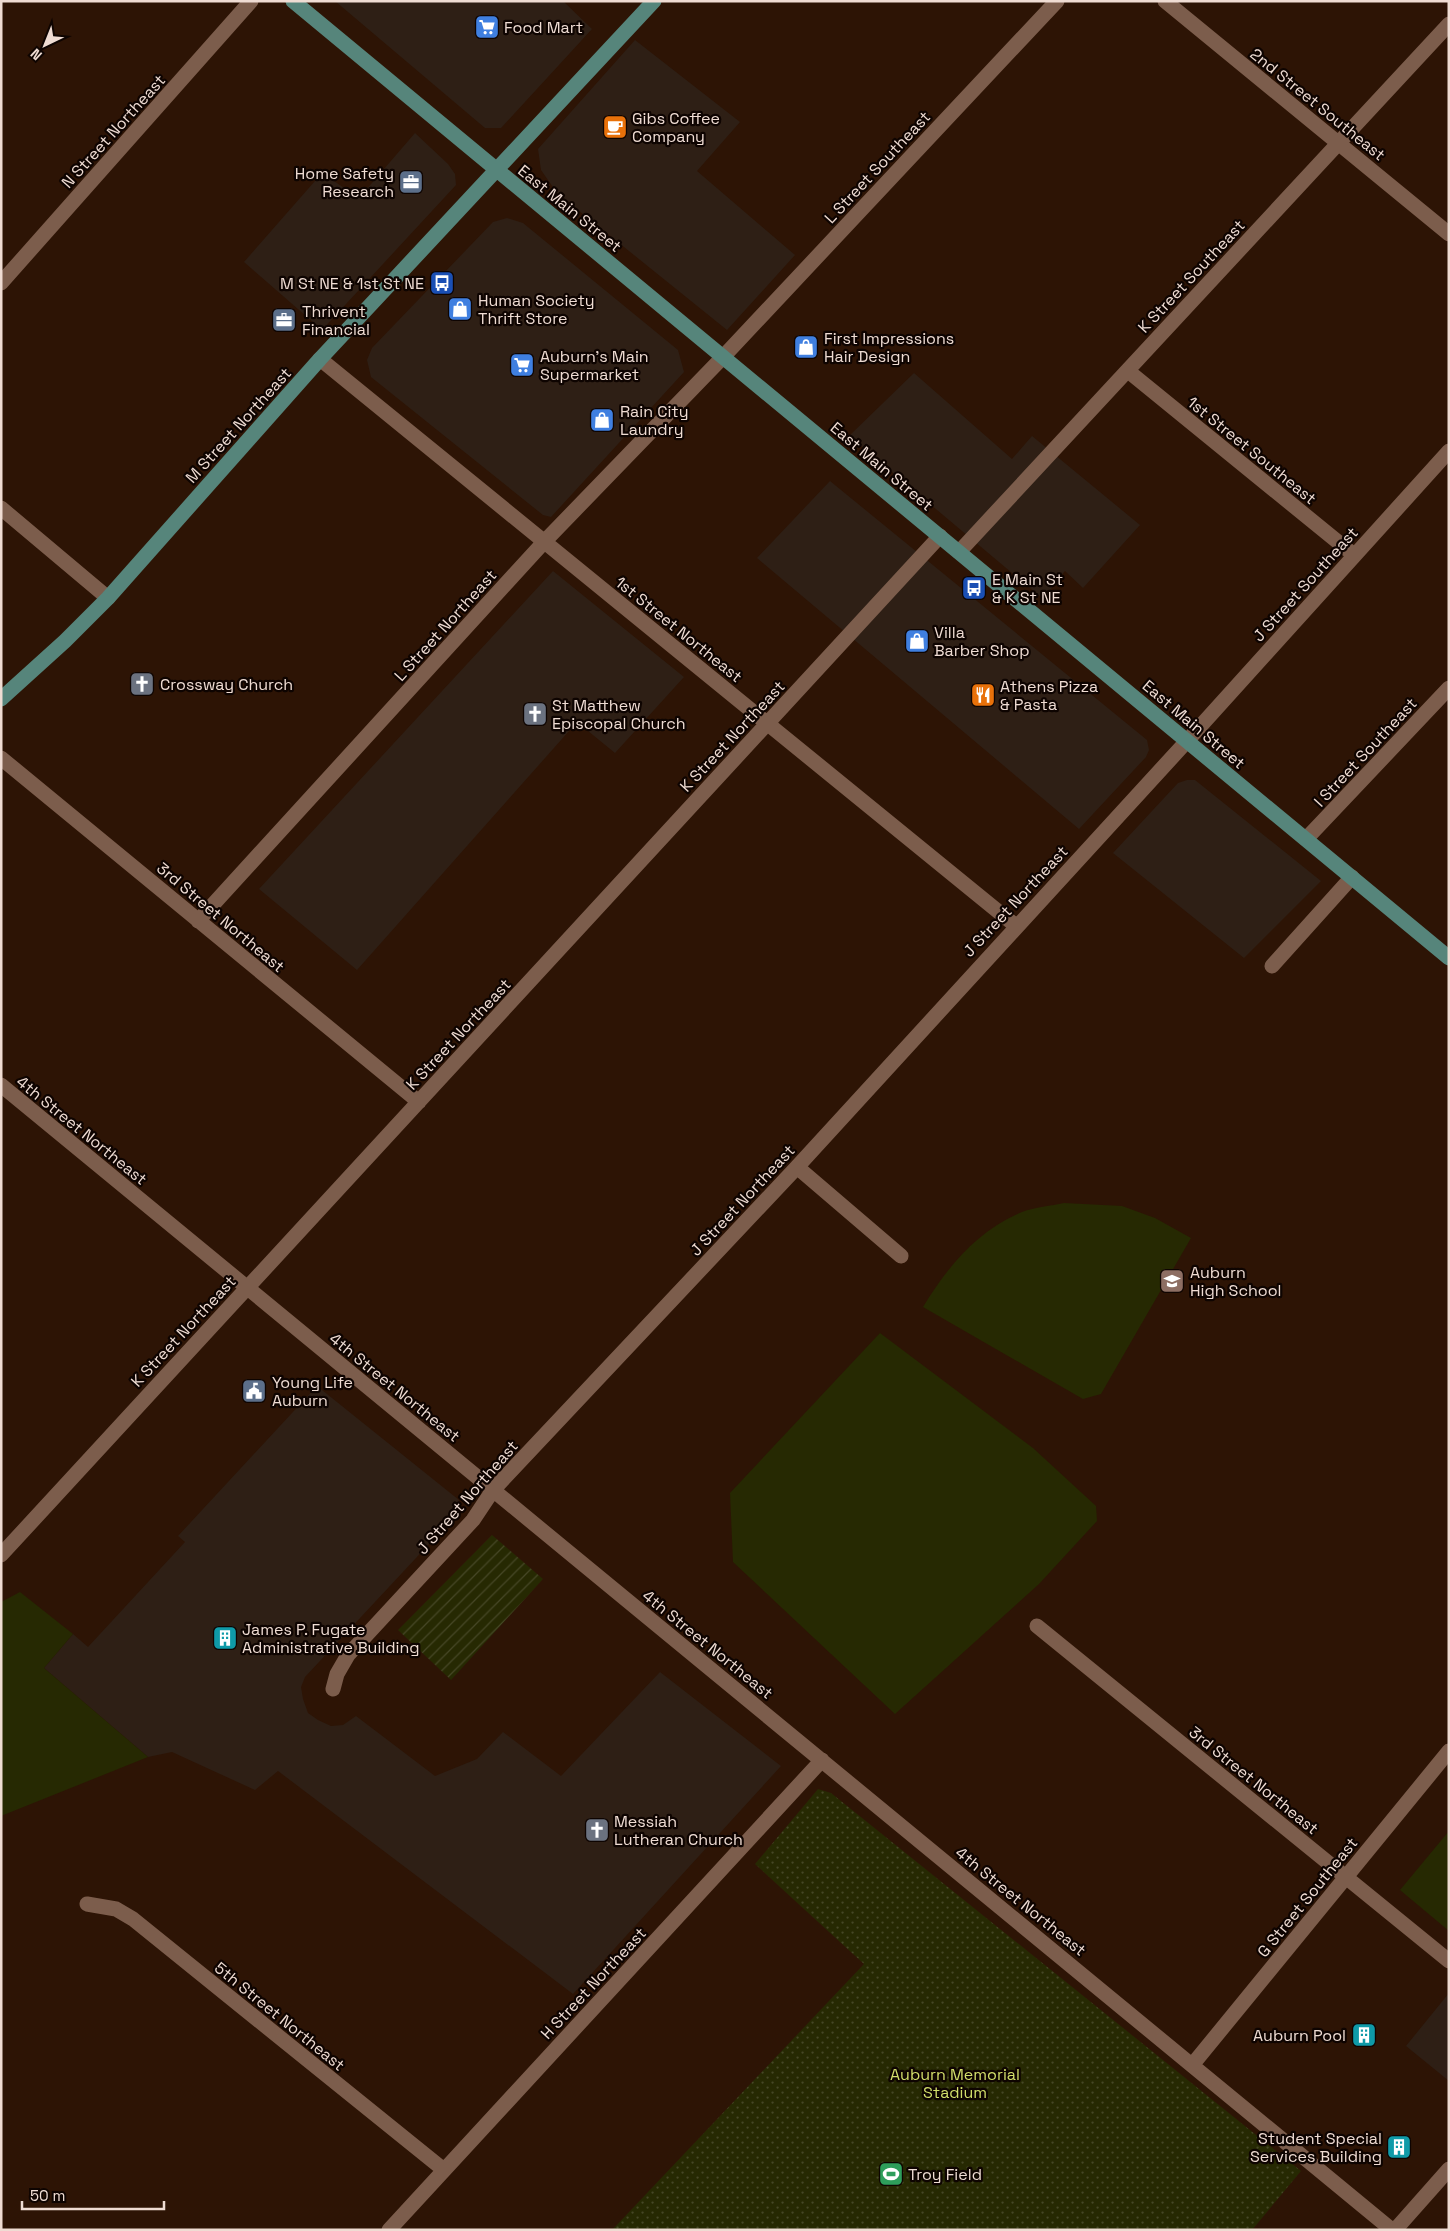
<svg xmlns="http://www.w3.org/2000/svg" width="1450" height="2231" viewBox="0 0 1450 2231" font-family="'Space Grotesk',sans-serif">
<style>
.commercial{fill:#2e1f15}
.grass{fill:#262902}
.park{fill:url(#park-dots)}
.garden{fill:url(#garden-furrows)}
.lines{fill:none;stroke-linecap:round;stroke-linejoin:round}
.minor{stroke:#7c5d4c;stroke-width:15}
.major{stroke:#56857b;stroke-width:15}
.labels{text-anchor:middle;stroke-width:4.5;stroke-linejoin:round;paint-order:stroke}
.poi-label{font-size:16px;fill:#efdcd3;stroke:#0e0401;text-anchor:start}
.street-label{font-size:16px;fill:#efdcd3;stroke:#0e0401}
.park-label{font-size:16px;fill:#d3df6b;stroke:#0e0401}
</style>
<defs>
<pattern id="park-dots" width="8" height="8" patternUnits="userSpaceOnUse" patternTransform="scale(1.25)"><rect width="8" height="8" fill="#262902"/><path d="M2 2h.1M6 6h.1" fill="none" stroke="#464726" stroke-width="1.8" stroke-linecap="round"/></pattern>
<pattern id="garden-furrows" width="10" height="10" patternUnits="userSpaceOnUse" patternTransform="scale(1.25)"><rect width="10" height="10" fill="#262902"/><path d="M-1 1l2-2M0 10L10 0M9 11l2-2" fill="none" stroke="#464726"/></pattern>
</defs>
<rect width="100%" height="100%" fill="#2d1405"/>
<path class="commercial" d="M335,1H563L592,29L501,128H485Z
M635,40L740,122L697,171L795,255L727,330L557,193L541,170L538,149Z
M415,133L448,164L455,174L456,185L322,330L244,262L322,173L359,198Z
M507,218L523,223L678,350L684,372L551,517L543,515L371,377L367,360L372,348L493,222Z
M914,373L1012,459L1032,436L1140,525L1083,588L1065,571L1043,599L849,436Z
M830,481L1147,740L1149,750L1146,757L1079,829L757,558Z
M553,571L684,677L615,753L577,722L357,970L259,889Z
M1187,780H1195L1321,881L1244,958L1113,853L1178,783Z
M317,1386L459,1500L458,1513L305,1677L301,1687L303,1699L308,1713L318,1720L331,1726L343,1725L356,1716L435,1776L477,1759L503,1732L561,1776L660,1672L781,1766L573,1994L278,1771L255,1790L172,1752L148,1757L44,1668L73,1634L88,1647L185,1542L178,1536Z
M1449,1993V2081L1406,2046Z"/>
<path class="grass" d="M1064,1203L1122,1206L1155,1218L1191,1238L1101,1394L1083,1399L923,1307C948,1266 977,1231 1022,1212C1035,1207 1051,1206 1064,1203Z
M880,1333L1033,1448L1096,1506L1097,1521L1039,1584L895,1714L733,1562L730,1493Z
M20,1592L73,1634L44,1668L148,1757L1,1816V1602Z
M1449,1831V1931L1400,1890Z"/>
<path class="park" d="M818,1789L831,1793L1301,2171L1252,2230H612L864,1964L755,1864Z"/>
<path class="garden" d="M492,1535L543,1579L451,1680L398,1630Z"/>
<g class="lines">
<path class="minor" d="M1165,1L1449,234
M1,283L251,1
M320,359L1016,926
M1128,371L1354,555
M1,508L108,598
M959,552L1449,24
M1,758L419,1102
M1306,839L1449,688
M198,921L544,542L723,357L1057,1
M1272,966L1352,877
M1,1085L1392,2230
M797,1167L901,1256
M1,1555L940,536
M1037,1626L1449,1961
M333,1689L337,1674L348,1655L473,1520L493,1490L797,1167L1187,741L1449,451
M87,1904L116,1909L133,1919L444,2170
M1193,2064L1449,1751
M389,2230L822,1760
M1395,2230L1449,2169"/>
<path class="major" d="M293,1L1449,958
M1,699L65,641L108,598L320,359L654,1"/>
</g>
<defs>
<symbol id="supermarket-square" viewBox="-11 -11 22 22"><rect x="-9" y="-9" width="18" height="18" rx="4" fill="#3f7fe0" stroke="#0e0401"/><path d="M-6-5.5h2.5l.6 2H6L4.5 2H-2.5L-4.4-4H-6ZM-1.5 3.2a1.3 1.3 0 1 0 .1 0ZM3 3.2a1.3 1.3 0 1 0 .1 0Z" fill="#fff"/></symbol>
<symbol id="cafe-square" viewBox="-11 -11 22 22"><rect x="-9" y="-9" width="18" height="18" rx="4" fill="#e8710a" stroke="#0e0401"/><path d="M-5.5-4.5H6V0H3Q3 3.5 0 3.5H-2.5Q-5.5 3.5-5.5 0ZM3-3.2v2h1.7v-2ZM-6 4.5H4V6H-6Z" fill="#fff"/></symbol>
<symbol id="office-square" viewBox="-11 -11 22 22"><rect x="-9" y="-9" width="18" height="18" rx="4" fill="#5c6f8a" stroke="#0e0401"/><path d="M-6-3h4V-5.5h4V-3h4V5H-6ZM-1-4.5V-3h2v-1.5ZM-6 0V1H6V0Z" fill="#fff"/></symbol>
<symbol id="bus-square" viewBox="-11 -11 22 22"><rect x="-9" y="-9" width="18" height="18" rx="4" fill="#1a4fb4" stroke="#0e0401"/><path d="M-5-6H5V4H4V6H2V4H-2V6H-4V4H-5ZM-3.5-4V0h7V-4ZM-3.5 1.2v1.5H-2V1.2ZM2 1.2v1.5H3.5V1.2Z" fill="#fff"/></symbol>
<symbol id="shop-square" viewBox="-11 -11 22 22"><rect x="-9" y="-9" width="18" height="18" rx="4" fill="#3f7fe0" stroke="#0e0401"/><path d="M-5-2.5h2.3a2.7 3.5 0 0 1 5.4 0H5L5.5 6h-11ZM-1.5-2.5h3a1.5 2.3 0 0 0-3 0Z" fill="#fff"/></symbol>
<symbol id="church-square" viewBox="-11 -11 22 22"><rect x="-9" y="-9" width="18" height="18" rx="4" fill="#6b7280" stroke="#0e0401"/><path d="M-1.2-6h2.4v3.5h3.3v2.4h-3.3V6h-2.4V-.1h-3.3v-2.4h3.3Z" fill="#fff"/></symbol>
<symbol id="restaurant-square" viewBox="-11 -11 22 22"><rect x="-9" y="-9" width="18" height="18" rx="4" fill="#e8710a" stroke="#0e0401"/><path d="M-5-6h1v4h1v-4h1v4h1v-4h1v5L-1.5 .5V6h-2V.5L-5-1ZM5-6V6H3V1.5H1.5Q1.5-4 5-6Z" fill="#fff"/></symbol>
<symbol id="school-square" viewBox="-11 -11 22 22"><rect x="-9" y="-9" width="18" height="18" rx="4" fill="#8d6e63" stroke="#0e0401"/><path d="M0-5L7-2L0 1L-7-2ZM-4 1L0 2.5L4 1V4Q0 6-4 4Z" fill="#fff"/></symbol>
<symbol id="civic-square" viewBox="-11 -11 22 22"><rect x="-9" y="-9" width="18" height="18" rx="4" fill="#5c6f8a" stroke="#0e0401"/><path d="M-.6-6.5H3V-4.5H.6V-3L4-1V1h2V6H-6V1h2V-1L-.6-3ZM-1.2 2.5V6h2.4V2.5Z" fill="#fff"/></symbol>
<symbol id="building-square" viewBox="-11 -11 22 22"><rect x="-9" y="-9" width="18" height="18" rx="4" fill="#0f9aa8" stroke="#0e0401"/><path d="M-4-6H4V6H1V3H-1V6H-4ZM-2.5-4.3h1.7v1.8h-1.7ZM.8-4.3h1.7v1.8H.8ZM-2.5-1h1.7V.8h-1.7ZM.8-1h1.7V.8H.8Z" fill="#fff"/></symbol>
<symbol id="stadium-square" viewBox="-11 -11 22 22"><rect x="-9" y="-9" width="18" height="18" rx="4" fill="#2e9e5b" stroke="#0e0401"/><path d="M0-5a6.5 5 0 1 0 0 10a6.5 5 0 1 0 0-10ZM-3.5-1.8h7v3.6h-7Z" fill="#fff"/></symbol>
</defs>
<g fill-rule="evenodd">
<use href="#supermarket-square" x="473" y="13" width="28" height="28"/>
<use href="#cafe-square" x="601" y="113" width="28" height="28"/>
<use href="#office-square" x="397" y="168" width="28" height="28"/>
<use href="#bus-square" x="428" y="269" width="28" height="28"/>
<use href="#shop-square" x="446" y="295" width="28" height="28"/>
<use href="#office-square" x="270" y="306" width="28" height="28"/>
<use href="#shop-square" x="792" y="333" width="28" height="28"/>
<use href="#supermarket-square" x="508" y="351" width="28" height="28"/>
<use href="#shop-square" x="588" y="406" width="28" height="28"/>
<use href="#bus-square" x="960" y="574" width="28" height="28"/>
<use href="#shop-square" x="903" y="627" width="28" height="28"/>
<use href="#church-square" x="128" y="670" width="28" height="28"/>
<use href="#restaurant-square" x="969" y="681" width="28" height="28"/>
<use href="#church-square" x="521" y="700" width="28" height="28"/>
<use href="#school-square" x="1158" y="1267" width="28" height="28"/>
<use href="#civic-square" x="240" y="1377" width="28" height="28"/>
<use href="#building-square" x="211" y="1624" width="28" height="28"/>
<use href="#church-square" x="583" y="1816" width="28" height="28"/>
<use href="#building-square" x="1350" y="2021" width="28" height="28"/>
<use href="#building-square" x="1385" y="2133" width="28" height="28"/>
<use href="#stadium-square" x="877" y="2160" width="28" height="28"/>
</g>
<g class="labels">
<g class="poi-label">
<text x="504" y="33">Food Mart</text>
<text x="632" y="124">Gibs Coffee<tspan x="632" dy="18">Company</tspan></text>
<text x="394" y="179" text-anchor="end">Home Safety<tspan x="394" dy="18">Research</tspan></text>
<text x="424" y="289" text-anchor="end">M St NE &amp; 1st St NE</text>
<text x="478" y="306">Human Society<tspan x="478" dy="18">Thrift Store</tspan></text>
<text x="302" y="317">Thrivent<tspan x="302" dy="18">Financial</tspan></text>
<text x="824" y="344">First Impressions<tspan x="824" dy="18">Hair Design</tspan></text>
<text x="540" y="362">Auburn's Main<tspan x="540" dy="18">Supermarket</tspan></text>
<text x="620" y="417">Rain City<tspan x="620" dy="18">Laundry</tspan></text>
<text x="992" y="585">E Main St<tspan x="992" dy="18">&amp; K St NE</tspan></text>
<text x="934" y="638">Villa<tspan x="934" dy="18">Barber Shop</tspan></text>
<text x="160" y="690">Crossway Church</text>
<text x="1000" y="692">Athens Pizza<tspan x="1000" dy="18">&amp; Pasta</tspan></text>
<text x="552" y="711">St Matthew<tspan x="552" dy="18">Episcopal Church</tspan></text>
<text x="1190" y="1278">Auburn<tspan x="1190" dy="18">High School</tspan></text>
<text x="272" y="1388">Young Life<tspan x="272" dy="18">Auburn</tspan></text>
<text x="242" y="1635">James P. Fugate<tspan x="242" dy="18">Administrative Building</tspan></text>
<text x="614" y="1827">Messiah<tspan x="614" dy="18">Lutheran Church</tspan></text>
<text x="1346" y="2041" text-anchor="end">Auburn Pool</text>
<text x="1382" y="2144" text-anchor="end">Student Special<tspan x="1382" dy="18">Services Building</tspan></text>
<text x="908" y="2180">Troy Field</text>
</g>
<g class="street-label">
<text transform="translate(1318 104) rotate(39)" y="6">2nd Street Southeast</text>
<text transform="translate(113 131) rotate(-48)" y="6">N Street Northeast</text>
<text transform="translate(877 167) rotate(-47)" y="6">L Street Southeast</text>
<text transform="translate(570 208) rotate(39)" y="6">East Main Street</text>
<text transform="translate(1191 276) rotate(-47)" y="6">K Street Southeast</text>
<text transform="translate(238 425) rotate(-48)" y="6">M Street Northeast</text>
<text transform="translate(1252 450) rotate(39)" y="6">1st Street Southeast</text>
<text transform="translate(882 466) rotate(40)" y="6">East Main Street</text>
<text transform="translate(1305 584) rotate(-48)" y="6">J Street Southeast</text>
<text transform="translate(445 625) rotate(-48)" y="6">L Street Northeast</text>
<text transform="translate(679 629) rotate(39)" y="6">1st Street Northeast</text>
<text transform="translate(1194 724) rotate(40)" y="6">East Main Street</text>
<text transform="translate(732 736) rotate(-47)" y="6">K Street Northeast</text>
<text transform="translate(1365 752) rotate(-47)" y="6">I Street Southeast</text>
<text transform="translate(1015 901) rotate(-47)" y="6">J Street Northeast</text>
<text transform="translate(221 917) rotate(40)" y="6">3rd Street Northeast</text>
<text transform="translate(458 1034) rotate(-47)" y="6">K Street Northeast</text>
<text transform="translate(82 1130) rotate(39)" y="6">4th Street Northeast</text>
<text transform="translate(742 1200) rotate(-47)" y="6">J Street Northeast</text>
<text transform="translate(183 1331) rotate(-47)" y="6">K Street Northeast</text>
<text transform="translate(395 1387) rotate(39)" y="6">4th Street Northeast</text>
<text transform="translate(467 1497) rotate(-49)" y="6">J Street Northeast</text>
<text transform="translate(708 1644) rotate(39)" y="6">4th Street Northeast</text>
<text transform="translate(1254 1780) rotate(39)" y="6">3rd Street Northeast</text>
<text transform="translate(1307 1897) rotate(-51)" y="6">G Street Southeast</text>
<text transform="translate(1021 1901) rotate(39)" y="6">4th Street Northeast</text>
<text transform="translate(593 1983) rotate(-47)" y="6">H Street Northeast</text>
<text transform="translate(280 2016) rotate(39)" y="6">5th Street Northeast</text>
</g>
<g class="park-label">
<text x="955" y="2080">Auburn Memorial<tspan x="955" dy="18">Stadium</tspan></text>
</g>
</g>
<rect width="1450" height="2231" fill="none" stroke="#efdcd3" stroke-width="5"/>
<g transform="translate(45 45) rotate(223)" stroke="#0e0401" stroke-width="4" paint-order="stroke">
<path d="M0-4L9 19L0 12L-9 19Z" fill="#efdcd3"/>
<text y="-8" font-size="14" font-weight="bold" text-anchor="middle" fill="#efdcd3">N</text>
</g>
<path d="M22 2201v8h142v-8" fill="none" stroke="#efdcd3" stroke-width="2.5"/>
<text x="30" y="2201" font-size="15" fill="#efdcd3" stroke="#0e0401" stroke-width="4" paint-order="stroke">50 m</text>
</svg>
